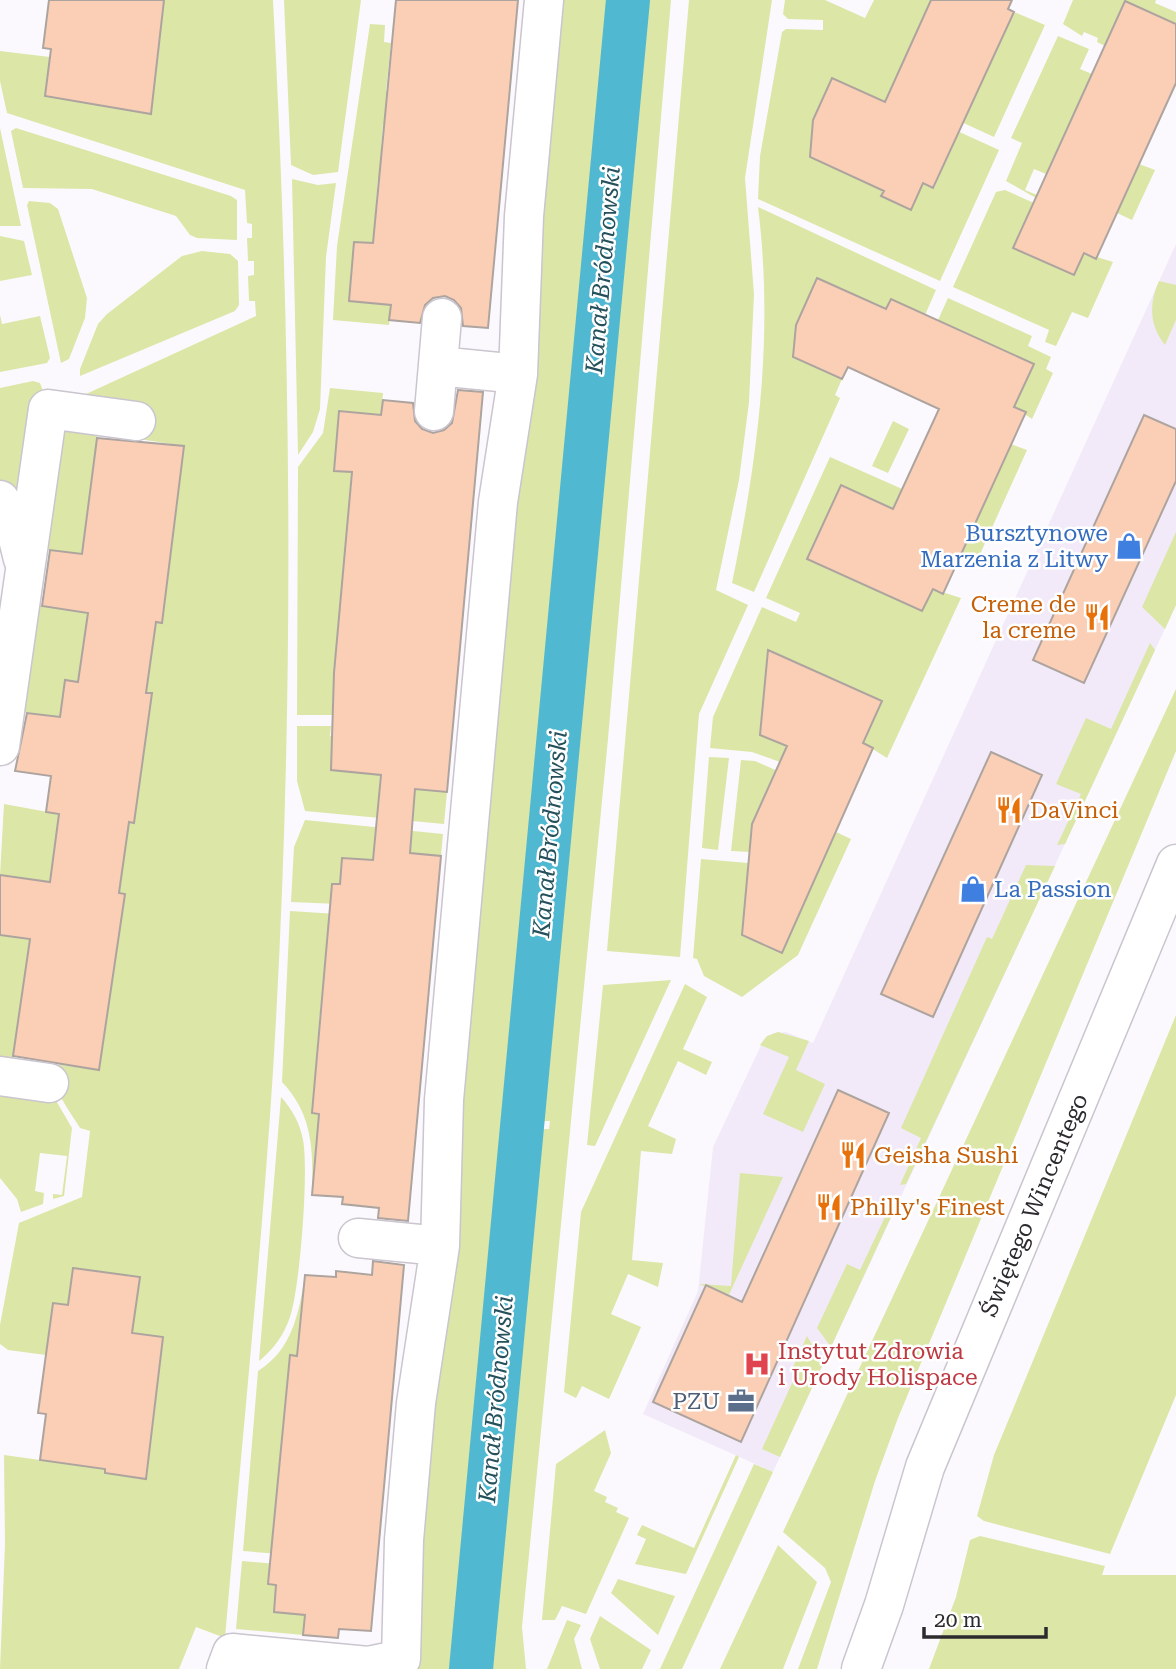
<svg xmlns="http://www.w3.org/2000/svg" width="1176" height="1669" viewBox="0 0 1176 1669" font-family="'Roboto Serif',serif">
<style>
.built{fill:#f2eaf9}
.green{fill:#dce6a7}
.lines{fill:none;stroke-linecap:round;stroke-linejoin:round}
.canal{stroke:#51b8d2;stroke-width:44}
.building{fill:#fbcfb5;stroke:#ada49f;stroke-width:2}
.street-casing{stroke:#cac5ce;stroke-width:41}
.secondary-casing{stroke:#cac5ce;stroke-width:41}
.street{stroke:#fff;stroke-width:38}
.secondary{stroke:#fff;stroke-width:38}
.labels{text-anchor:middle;stroke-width:5;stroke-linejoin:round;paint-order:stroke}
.shop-label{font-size:23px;fill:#366cbe;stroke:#fff;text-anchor:end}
.food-label{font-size:23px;fill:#c56008;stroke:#fff;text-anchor:start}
.street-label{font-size:23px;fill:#2c2a2e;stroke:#fff}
.health-label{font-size:23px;fill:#be3a42;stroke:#fff;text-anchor:start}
.service-label{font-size:23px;fill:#4e5e75;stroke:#fff;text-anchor:end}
.water-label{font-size:24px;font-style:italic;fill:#24515c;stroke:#fff}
</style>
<rect width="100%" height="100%" fill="#fcf9fe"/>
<path class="built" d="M1176,244V605L773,1472L643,1414L698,1291L713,1147L764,1039L774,1033L786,1032L813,1043Z"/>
<path class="green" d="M164,0H273C292,356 295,715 273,1071C261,1260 241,1449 225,1638L196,1627L179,1669H0L5,1544L4,1455L105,1469V1473L146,1479L163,1337L129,1332L134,1317L139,1277L74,1268L68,1305L53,1303L46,1355L8,1350L0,1344V1325L19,1223L82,1197L90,1131L80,1128C68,1108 51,1089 54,1064L99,1070L125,895L119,893L129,822H134L152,694L146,693L156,622H162L184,446L139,439L140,436L79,402L86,394L256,316L255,301H249L248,276L254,275V261H248L247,238H252V224L247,223L245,190L7,113L0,81V51L50,57L45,96L151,114Z
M284,0H361L338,172L313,175L291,165Z
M558,0H610L453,1645L449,1669H417V1616Z
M645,0H671L608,739L522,1627L526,1669H490L540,1129H549L550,1121H541Z
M689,0H772L745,178L754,294L749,402L739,480L716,590L748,605L699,714L680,957L607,951Z
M785,0H825L865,18L874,0H931L885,102L832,78L813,120L810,157L884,191L882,197L911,210L923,183L934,188L958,134L953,129L999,150L940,281L758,199L760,156L782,32L786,29L823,30V20L788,19L783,14Z
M1073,0H1156L1155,3L1176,12V24L1125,2L1105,46L1097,42L1098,38L1084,32L1082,36L1063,24Z
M1014,12L1045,25L994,137L957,120L964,121Z
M370,24L385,25L384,42L391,43L386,91L396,93L393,125L383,124L381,148L391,149L388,179H378L376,204L386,205L382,244L354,242L349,301L391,305L389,325L333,320L337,246Z
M1058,36L1089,49L1080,69L1092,74L1046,174L1034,169L1025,190L1037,195L1036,198L1006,181L1022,143L1011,138Z
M0,128L21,226H0Z
M16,128L231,196L237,200V240L197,238L190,235L176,216L92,189L23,188L11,131Z
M1139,164L1155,170L1132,220L1117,213Z
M292,179L318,185L336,183L326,257L320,409L313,432L298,455Z
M1005,190L1034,203L1013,248L1074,275L1084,253L1113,262L1088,318L1072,312L1056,346L1045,342L1049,330L953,287L996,192Z
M29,201L50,203L58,209L87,298L85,318L69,359L61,363L27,205Z
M758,207L936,290L925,315L886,309L817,278L796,325L793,357L842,379L835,395L840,398L754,592L732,583C758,457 774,335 758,207Z
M0,236L24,241L32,275L0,281Z
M202,251L230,254L238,261L239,305L235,311L80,376V369L98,324L107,314L182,256Z
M1159,281L1176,285V320L1165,345C1149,325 1149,303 1159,281Z
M948,298L1032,336L1028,346L1051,357L1046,369L1053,373L1032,419L1014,407L938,320Z
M0,315L2,324L40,316L50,358L47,363L0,372Z
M33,381L40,383L43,391L27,496L14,500L0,480V388Z
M330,388L383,393L381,415L339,411L334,471L361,473L346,646H336L332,715H297L298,467L323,433Z
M893,421L909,429L888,473L872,466Z
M60,426H99L82,554L38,548Z
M1011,444L1027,450L977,561L961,554Z
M830,457L909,492L922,610L933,589L961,598L887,758L863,743L881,701L768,651L760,734L787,746L780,762L752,752L710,748L713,717L762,607L796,622L800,613L766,598Z
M1176,532V605L1165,629L1142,607Z
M30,604L88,613L78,682L65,681L60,717L16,711Z
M1150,643L1155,650L1065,844L1057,845L1081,794L1056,784L1086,718L1111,729Z
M1176,689V751L898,1418L875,1481L817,1669H798L831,1582L825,1568L783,1532Z
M297,726H331L330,736L334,737L331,770L380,775L378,808L413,811L415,789L447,792L444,824L305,811L297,781Z
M709,757L729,758L718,850L702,848Z
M741,760L755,761L782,773L774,774L753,821L750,852L731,851Z
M4,804L59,814L50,882L0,875Z
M305,820L443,834L441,856L410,853L411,842L375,839L373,861L342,858L340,884H332L338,904L291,902L294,847Z
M836,832L851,839L798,955L742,997L704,976L697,959L693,958L701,859L748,863L742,935L782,953Z
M1026,865L1055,866L906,1184L900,1185L921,1138L901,1128L987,937L992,939Z
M290,911L337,914C319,979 318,1046 312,1113L319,1114L312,1195C313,1152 314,1116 282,1082Z
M0,935L30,939L12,1069L0,1067Z
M671,980L595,1146L587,1145L603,985Z
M685,984L707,997L683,1049L712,1062L706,1075L678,1061L648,1126L676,1139L672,1154L641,1151L632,1260L663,1263L658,1287L628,1274L611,1314L641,1327L609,1399L582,1386L576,1398L564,1392L581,1212Z
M1176,1015V1395L1110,1554L984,1521L977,1516L994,1455Z
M778,1032L809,1041L796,1070L825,1084L803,1132L763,1114L789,1057L760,1045L767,1036Z
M0,1086L51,1092L72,1128L64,1196L53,1199V1194L62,1195L67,1156L40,1153L35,1191L44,1193L43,1204L21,1212L17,1199L0,1178Z
M281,1097C292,1109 300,1123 303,1140C309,1170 300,1288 290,1317C284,1335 273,1350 259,1361Z
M740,1173L783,1177L728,1297L699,1284L731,1286Z
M891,1204H897L831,1347L817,1328L847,1264L860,1270Z
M305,1275L297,1356H290L279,1554L243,1551L258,1371C293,1349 299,1312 305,1275Z
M807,1336L823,1364L780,1457L762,1449L798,1370L793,1367Z
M605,1430L611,1453L594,1491L607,1497L605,1502L618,1508L616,1512L629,1518L586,1614L562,1606L555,1620H542L556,1464Z
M736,1455L739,1457L686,1574L635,1564L646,1539L637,1535L642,1525L694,1548Z
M754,1464L773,1472L682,1669H660Z
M980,1536L1105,1566L1102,1575H1176V1669H929L956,1597L970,1540Z
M778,1545L817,1582L783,1669H720Z
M242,1561L278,1564L268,1584L276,1585L274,1612L305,1615L303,1635L236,1629Z
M618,1579L675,1596L658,1635L611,1593Z
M600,1616L651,1650L642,1669H600L590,1639Z
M567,1620L581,1625L574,1639L582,1669H547Z"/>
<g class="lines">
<path class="canal" d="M471,1669L628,0"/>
</g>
<path class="building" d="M49,0H164L151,114L45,96L51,49L43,48Z
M396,0H518L488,328L463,326L461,308L454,300L445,296L433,298L425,305L420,323L389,320L391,305L349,301L354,242L373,243Z
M931,0H1012L1008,9L1014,12L933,188L923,183L911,210L881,196L884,191L810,157L813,120L832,78L885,102Z
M1125,1L1176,24V83L1096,259L1084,253L1074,275L1013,248Z
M817,278L886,309L891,299L1034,364L1014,407L1026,412L943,594L933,589L922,611L807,559L841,485L893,509L939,409L848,367L842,379L793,357L796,325Z
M458,390L483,392L447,792L415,789L410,853L441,856L408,1221L378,1218L379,1208L342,1204L343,1197L312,1195L319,1114L312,1113L332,884H340L342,858L373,860L381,775L331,770L334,673L352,472L334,471L339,411L381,415L383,400L413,403L415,421L422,429L433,433L444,430L452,423Z
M1144,415L1176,429V481L1084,683L1033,660Z
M97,438L184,446L162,623L156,622L146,693H152L134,823L129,822L119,893L125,894L99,1070L13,1056L30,939L0,935V875L50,882L59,814L46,812L51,776L15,771L27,713L60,717L65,680L78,682L88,613L42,606L50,550L82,554Z
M768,650L882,701L863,743L873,748L782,953L742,935L752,824L787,746L760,735Z
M991,752L1042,775L933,1017L881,994Z
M838,1090L889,1113L741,1442L653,1402L706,1285L742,1302Z
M373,1261L404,1265L371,1631L339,1629L338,1638L303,1635L305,1615L274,1612L276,1585L268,1584L290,1355L297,1356L305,1275L336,1277V1271L372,1275Z
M73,1268L140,1277L132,1333L163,1337L146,1479L105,1473V1469L40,1460L46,1414L38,1413L53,1303L68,1305Z"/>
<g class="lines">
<defs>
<path id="street" d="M438,366L518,374
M434,411L442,318
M0,500L16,531L23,559
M0,746L48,409L136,421
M0,1076L49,1083
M358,1238L440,1246
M226,1669L232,1653L368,1666L401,1659L404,1540L416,1403L440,1246L444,1100L498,502L518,374L524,216L544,0"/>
<path id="secondary" d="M861,1669L884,1605L925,1467L1176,864"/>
</defs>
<use href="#street" class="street-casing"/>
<use href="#secondary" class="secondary-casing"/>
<use href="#street" class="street"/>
<use href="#secondary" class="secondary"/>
</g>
<defs>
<symbol id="shop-bare" viewBox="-9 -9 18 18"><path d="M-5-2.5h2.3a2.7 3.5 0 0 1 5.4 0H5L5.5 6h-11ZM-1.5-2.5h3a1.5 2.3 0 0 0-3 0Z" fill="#3f7fe0" stroke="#fff" stroke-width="2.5" paint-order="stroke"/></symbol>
<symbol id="restaurant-bare" viewBox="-9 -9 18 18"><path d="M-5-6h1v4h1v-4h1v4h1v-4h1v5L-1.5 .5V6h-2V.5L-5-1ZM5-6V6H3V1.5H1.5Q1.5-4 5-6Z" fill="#e8710a" stroke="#fff" stroke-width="2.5" paint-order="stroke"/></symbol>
<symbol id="hospital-bare" viewBox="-9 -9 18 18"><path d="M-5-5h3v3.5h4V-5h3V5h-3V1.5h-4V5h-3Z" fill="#e0444e" stroke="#fff" stroke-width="2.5" paint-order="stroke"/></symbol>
<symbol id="office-bare" viewBox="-9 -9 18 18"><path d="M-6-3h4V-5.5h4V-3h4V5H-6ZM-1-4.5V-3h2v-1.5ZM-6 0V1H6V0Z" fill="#5c6f8a" stroke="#fff" stroke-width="2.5" paint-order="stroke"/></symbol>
</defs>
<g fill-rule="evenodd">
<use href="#shop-bare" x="1110" y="527" width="38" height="38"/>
<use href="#restaurant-bare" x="1078" y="598" width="38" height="38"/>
<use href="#restaurant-bare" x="990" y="791" width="38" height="38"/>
<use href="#shop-bare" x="954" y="870" width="38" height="38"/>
<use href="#restaurant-bare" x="834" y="1136" width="38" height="38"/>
<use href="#restaurant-bare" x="810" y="1188" width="38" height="38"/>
<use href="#hospital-bare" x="738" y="1345" width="38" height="38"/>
<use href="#office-bare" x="722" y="1382" width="38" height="38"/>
</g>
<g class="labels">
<g class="shop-label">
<text x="1108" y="541">Bursztynowe<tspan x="1108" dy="26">Marzenia z Litwy</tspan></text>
<text x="994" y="897" text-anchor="start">La Passion</text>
</g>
<g class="food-label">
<text x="1076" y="612" text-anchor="end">Creme de<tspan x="1076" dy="26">la creme</tspan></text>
<text x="1030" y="818">DaVinci</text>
<text x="874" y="1163">Geisha Sushi</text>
<text x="850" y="1215">Philly's Finest</text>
</g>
<g class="street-label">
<text transform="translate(1034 1205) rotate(-67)" y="8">Świętego Wincentego</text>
</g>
<g class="health-label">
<text x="778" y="1359">Instytut Zdrowia<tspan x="778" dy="26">i Urody Holispace</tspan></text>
</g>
<g class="service-label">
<text x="720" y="1409">PZU</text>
</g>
<g class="water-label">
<text transform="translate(603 270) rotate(-85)" y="8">Kanał Bródnowski</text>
<text transform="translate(550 834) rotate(-85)" y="8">Kanał Bródnowski</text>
<text transform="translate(496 1399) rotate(-85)" y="8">Kanał Bródnowski</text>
</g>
</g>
<path d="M924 1627v10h122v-10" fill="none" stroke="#2c2a2e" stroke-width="3.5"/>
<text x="934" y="1627" font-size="21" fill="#2c2a2e" stroke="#ffffff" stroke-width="5" paint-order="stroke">20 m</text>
</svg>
